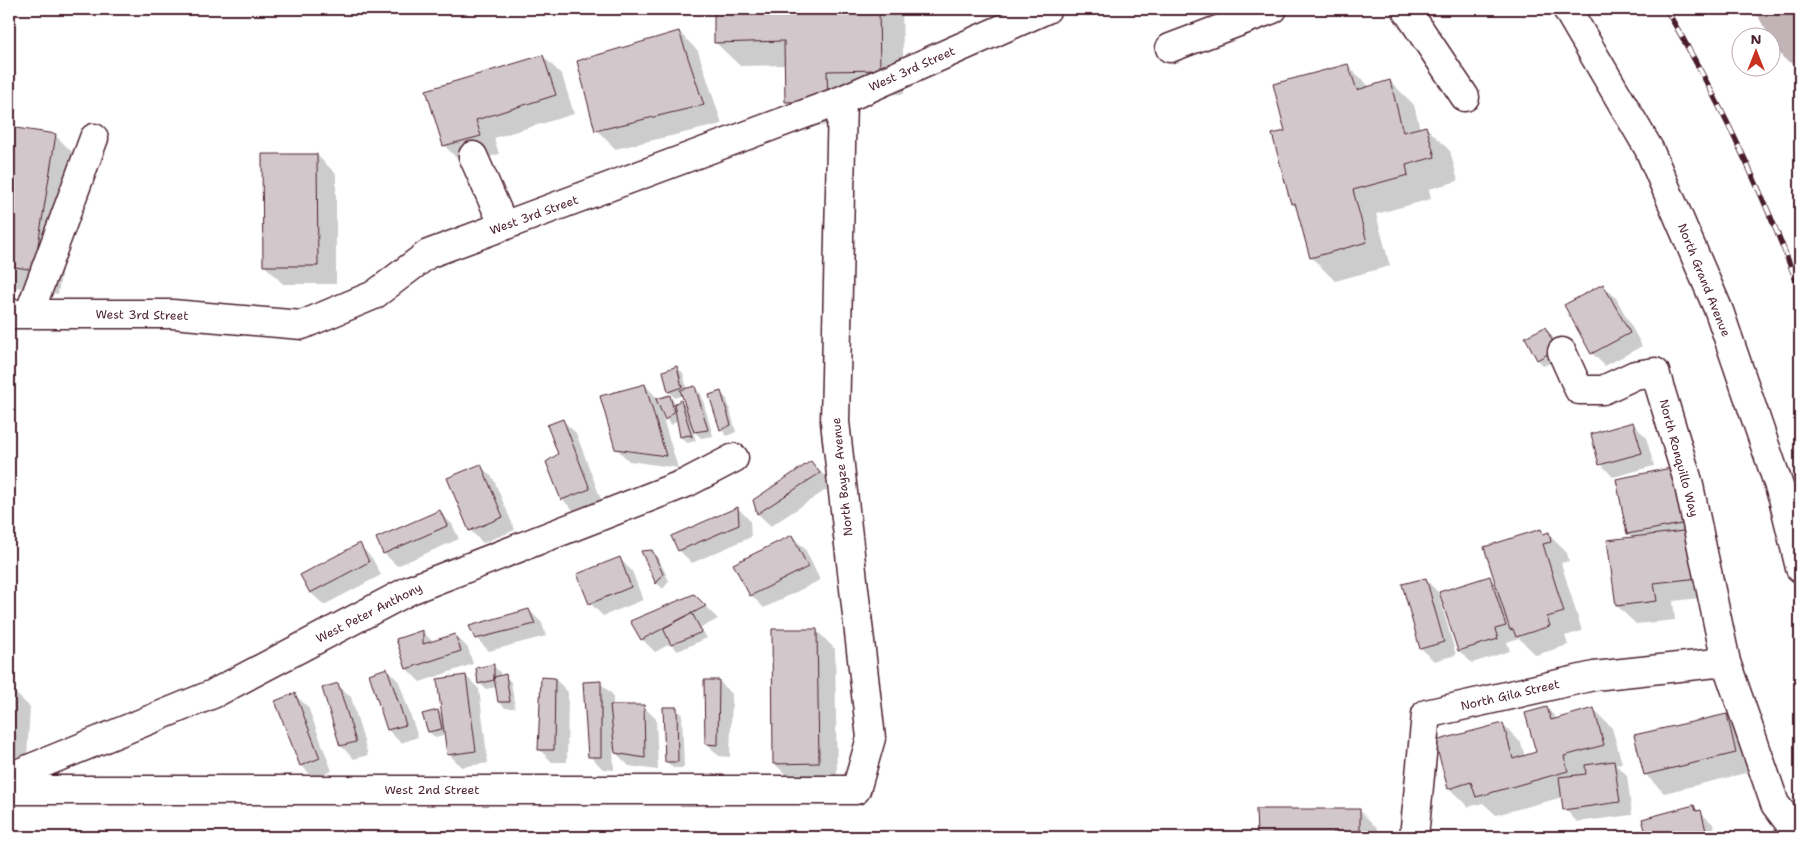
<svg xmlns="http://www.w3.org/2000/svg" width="1809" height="846" viewBox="0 0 1809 846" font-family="'Shantell Sans',sans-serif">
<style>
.shadow{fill:#0003}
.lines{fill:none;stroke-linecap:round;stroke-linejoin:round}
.river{stroke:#c1b3b6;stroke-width:49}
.building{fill:#d2c7cb;stroke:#4a1f2b}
.minor-casing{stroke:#4a1f2b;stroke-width:31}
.major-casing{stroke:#4a1f2b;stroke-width:31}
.minor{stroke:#fff;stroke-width:28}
.major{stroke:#fff;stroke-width:28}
.rail-casing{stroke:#4a1f2b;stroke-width:5.5}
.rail{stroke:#fff;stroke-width:4;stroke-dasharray:11;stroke-linecap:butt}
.labels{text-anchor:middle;stroke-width:4;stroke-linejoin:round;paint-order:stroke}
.street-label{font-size:12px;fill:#4a1f2b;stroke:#fff}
</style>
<rect width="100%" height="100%" fill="#fff"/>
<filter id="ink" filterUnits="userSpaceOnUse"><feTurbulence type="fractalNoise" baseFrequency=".02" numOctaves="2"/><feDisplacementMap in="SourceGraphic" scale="10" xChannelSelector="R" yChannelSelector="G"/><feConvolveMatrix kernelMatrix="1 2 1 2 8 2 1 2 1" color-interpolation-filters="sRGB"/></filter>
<g filter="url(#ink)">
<path class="shadow" d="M715,9H902L904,94L851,95L852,125L811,126L787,102L786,65L740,66L715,42Z
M679,32L698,51L722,124L615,149L597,130Z
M543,56L562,75L574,114L494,138L499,154L463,165L445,146L428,90Z
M1347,65L1370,87L1390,81L1414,105L1420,129L1426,127L1450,151L1458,181L1429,189L1431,199L1376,214L1390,266L1335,281L1311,257L1298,209L1292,204L1287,131Z
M9,128L55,135L79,159L58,294L9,286Z
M317,155L336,174V284H283L264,265Z
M1603,285L1616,298L1642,346L1605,366L1592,353Z
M1545,328L1551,334L1562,356L1544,366L1538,360Z
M677,367L683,373L687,390L694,388L701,394L713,436L701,438L693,430L696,441L687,443L681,437L678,419L672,425L666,419L663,411L661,412L678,468L629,461L616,448L645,385L658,399L669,396L676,404L681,402L687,407L683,395L675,398L669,392L665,372Z
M721,393L727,399L736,432L727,436L721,429Z
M563,421L576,433L602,502L575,512L562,499L559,454Z
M1633,424L1646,437L1654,466L1613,477L1601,464Z
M811,463L824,475L832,486L771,526L758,514L754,500Z
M480,466L493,478L515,530L483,543L470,530Z
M1680,467L1717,596L1673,601L1675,620L1636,624L1617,606L1633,538L1628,534Z
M738,508L750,521L751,537L692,563L679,550Z
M439,512L452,524L459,539L397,566L384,553Z
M1541,531L1545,535L1548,534L1567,553L1569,561L1561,563L1582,631L1565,636L1568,645L1536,655L1519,638L1507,642L1510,651L1472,663L1459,651L1490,578L1497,585Z
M792,536L805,549L820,580L764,608L751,595Z
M359,545L372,558L381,575L324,605L311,593L301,576Z
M651,551L658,557L669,581L663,589L657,583L643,552Z
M619,558L632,571L643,600L603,616L590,603Z
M1425,579L1438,592L1456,655L1434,661L1421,648Z
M694,595L718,619L701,628L707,638L678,651L670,644L655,652L642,639Z
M529,610L542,623L546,636L489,651L476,638Z
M816,630L835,649L837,782H793L774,763Z
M422,631L433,642L455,635L468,648L473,664L420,682L407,669L397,640Z
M9,662L15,668L14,692L30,707L27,757L9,756Z
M493,666L500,672V677L505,676L511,682L515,708H505L499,702L497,687L486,689L479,683Z
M387,669L399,682L418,737L401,743L388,730L370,674Z
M466,676L479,689L488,763L461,767L449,754L446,735L436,738L429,732L438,711L443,716Z
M555,679L568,692L567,762H552L540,750Z
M719,681L732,694L730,757L719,756L706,743Z
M600,683L613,695V707L643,706L656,719L658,770L629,766L613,750L614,770L603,769L590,756Z
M338,685L351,697L368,755L354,759L341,746L324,689Z
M295,695L308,707L332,771L314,778L301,765Z
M676,708L682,715L684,768H673L667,762Z
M1547,708L1557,719L1593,709L1612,728L1622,763L1616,765L1627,775L1632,815L1577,822L1565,809L1563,797L1496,815L1483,803L1468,807L1449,788L1503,724L1521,743L1525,757L1537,753Z
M1726,715L1745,734L1754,771L1664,793L1645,774Z
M1693,806L1713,824L1717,837H1649L1644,820Z
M1258,810H1359L1378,829V837H1258Z"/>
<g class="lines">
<path class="river" d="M1782,9L1800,40"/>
</g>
<path class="building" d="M714,9H879L880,70L827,71L828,101L785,102L784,41L714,43Z
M679,31L704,105L595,131L577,61Z
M543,55L556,95L476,120L481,136L443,146L426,90Z
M1348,64L1357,90L1390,80L1403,132L1426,126L1435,157L1406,165L1408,175L1353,190L1367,242L1310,258L1295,203L1291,204L1272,134L1285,131L1273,84Z
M9,127L56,134L34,270L9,266Z
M262,154H317L318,266H263Z
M1603,284L1630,333L1591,354L1564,305Z
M1545,327L1557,349L1537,360L1525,337Z
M677,366L682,387L668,392L663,371Z
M645,384L666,456L615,449L600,396Z
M695,386L708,430L694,432L680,390Z
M721,391L731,425L720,430L709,395Z
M670,395L674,412L665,420L656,399Z
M681,400L692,437L689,435L680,437L674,404Z
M563,419L590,489L561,500L546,462L558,454L547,425Z
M1633,422L1642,453L1599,465L1591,434Z
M811,461L820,473L757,514L753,500Z
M481,464L503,517L469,531L447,478Z
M1681,466L1692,522L1627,534L1616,479Z
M738,507L739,525L678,551L671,536Z
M440,510L447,526L383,554L376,538Z
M1541,529L1543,534L1549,532L1551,542L1543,544L1564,612L1547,617L1550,626L1516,637L1513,629L1510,630L1484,547Z
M1692,530L1699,578L1654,583L1657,601L1616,606L1607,540Z
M792,535L808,567L750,596L733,564Z
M360,543L369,562L310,593L300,575Z
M652,550L663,574L656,584L641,551Z
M620,557L631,587L589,604L577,574Z
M1490,576L1506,626L1495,629L1498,639L1458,651L1439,592Z
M1426,578L1444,642L1420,649L1402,584Z
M694,594L706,606L641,640L630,621Z
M529,609L535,624L475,639L469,626Z
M692,613L702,632L671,645L663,628Z
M772,629H817L819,763L773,764Z
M423,630V644L455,634L461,651L406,669L396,639Z
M494,664V680L478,684L476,668Z
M387,668L406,725L387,730L369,674Z
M506,674L510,702H498L494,677Z
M466,675L476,751L447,755L437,679Z
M541,677L555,678L554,750H538Z
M704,680H719L718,745L705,744Z
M601,681V757H588L583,682Z
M338,683L356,742L340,746L322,688Z
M9,687H11L9,738Z
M295,693L320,758L300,766L275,701Z
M610,705H644L645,758L615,753Z
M663,707H677L678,762H665Z
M1547,707L1551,720L1594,708L1604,745L1564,756L1568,771L1476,797L1471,782L1448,789L1435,741L1503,723L1513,759L1536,752L1525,713Z
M438,710L442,729L428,732L422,714Z
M1727,714L1736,753L1644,775L1634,735Z
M1614,761L1620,802L1563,810L1559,777L1586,774L1585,765Z
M1694,805L1696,811L1701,810L1706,831L1701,832L1703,837H1647L1642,819Z
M1256,809H1360V833H1333V837H1257Z"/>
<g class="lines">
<defs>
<path id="minor" d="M1406,9L1465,97
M1170,48L1273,9
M473,156L504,226
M9,314H172L302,325L374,295L428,254L842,100L1047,9
M29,314L94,138
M1562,352L1579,390H1603L1635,375L1655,372L1688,481L1726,662
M9,777L213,694L410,590L686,483L734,458
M9,790H856L871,738L835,422L842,100
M1414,837L1426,714L1594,676L1726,662L1775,804L1788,821L1800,826"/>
<path id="major" d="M1567,9L1649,149L1719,311L1783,498L1800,568"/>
</defs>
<use href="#minor" class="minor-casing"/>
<use href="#major" class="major-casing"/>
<use href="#minor" class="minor"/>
<use href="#major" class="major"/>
<defs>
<path id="rail" d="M1666,9C1718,98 1764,194 1800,291"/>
</defs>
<use href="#rail" class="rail-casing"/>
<use href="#rail" class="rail"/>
</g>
</g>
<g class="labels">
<g class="street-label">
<text transform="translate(912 69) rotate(-24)" y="4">West 3rd Street</text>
<text transform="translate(534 215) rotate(-20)" y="4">West 3rd Street</text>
<text transform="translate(1704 280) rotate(68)" y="4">North Grand Avenue</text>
<text transform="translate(142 315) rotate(1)" y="4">West 3rd Street</text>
<text transform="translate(1679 458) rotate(75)" y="4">North Ronquillo Way</text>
<text transform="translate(842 477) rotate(-96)" y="4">North Bayze Avenue</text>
<text transform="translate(369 613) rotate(-27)" y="4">West Peter Anthony</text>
<text transform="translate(1510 695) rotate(-13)" y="4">North Gila Street</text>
<text x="432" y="794">West 2nd Street</text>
</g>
</g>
<rect width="1809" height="846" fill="none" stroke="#fff" stroke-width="30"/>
<rect x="15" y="15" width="1779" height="816" fill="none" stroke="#4a1f2b" stroke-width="2" filter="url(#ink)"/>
<g transform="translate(1756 52)"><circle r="24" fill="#ffffff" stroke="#b7a5aa"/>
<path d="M0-4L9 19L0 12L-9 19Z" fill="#c8321e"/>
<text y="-8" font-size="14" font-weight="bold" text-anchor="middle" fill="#4a1f2b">N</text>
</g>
</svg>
